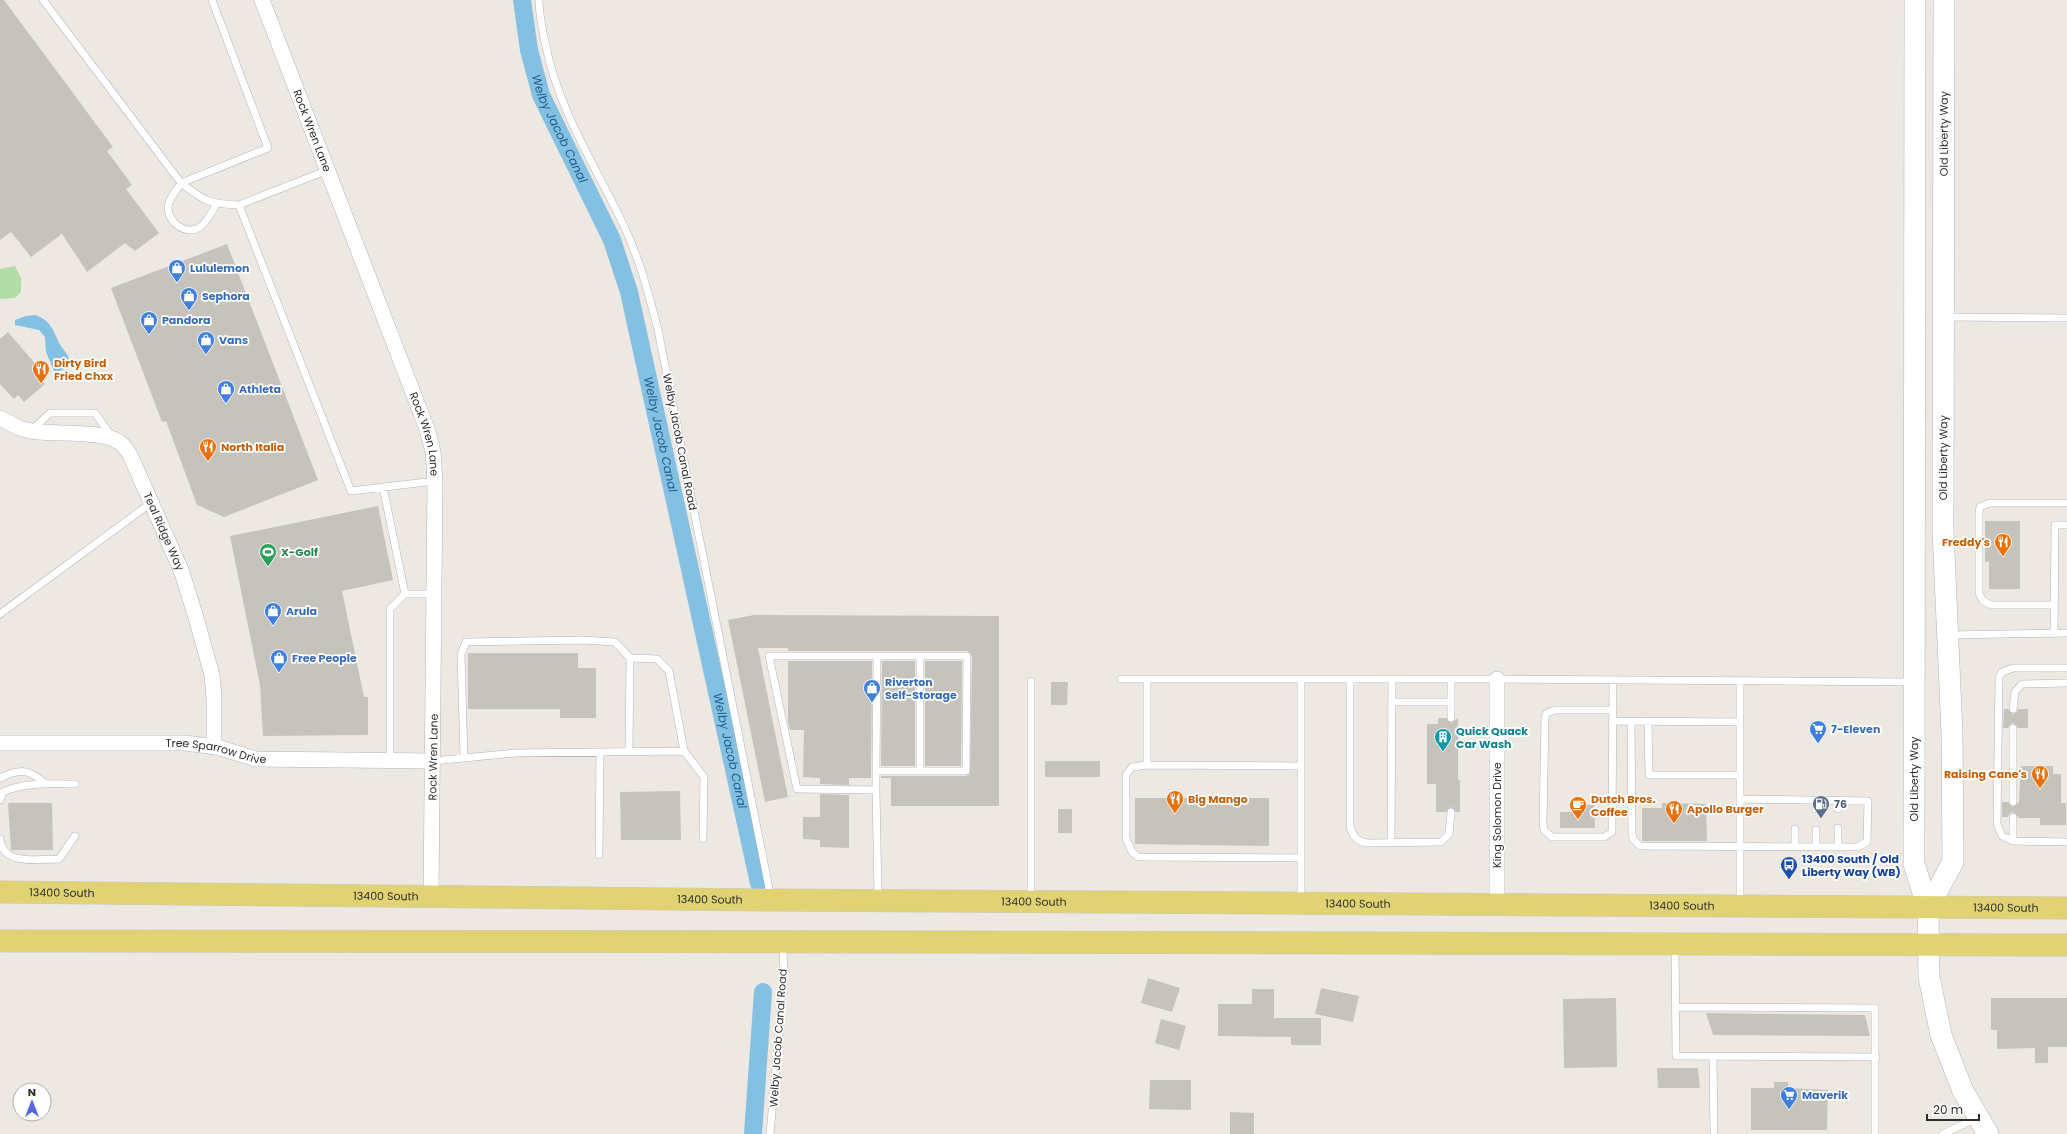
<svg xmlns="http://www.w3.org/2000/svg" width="2067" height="1134" viewBox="0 0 2067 1134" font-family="Poppins,sans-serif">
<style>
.green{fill:#b3dda6}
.water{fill:#83c0e2}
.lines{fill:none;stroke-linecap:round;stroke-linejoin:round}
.canal{stroke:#83c0e2;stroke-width:18}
.building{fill:#c6c3bd}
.lane-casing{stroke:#b2b3bc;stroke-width:8}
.street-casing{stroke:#b2b3bc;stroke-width:16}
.secondary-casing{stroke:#b2b3bc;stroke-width:22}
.primary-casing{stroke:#c9c9c9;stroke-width:23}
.lane{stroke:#fff;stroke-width:7}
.street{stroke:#fff;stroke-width:15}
.secondary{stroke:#fff;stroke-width:21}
.primary{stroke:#e1d273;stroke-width:22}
.labels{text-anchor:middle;stroke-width:3.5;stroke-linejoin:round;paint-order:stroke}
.street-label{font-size:11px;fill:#2e2e2e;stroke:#fff}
.shop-label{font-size:11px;font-weight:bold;fill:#366cbe;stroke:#fff;text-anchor:start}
.food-label{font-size:11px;font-weight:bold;fill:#c56008;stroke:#fff;text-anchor:start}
.leisure-label{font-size:11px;font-weight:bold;fill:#27864d;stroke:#fff;text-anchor:start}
.culture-label{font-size:11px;font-weight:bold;fill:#0d838f;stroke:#fff;text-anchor:start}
.service-label{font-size:11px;font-weight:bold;fill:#4e5e75;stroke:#fff;text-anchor:start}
.transit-label{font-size:11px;font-weight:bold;fill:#164399;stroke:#fff;text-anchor:start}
.water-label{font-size:12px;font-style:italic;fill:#1e5f91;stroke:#fff}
</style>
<rect width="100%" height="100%" fill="#ede9e2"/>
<path class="green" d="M15,266L21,278V292L15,298L0,299V269Z"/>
<path class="water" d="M35,315C50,320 53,329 59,343C62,349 67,352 69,359L66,368L60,371H54L46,352L45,337L39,330L15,325V320L26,316Z"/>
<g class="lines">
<g class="canal">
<path id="s1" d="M522,0L529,50L541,95L612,240L629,292L759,883"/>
<path d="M753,1134L763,992"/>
</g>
</g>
<path class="building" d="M0,0H4L113,147L107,151L132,185L126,189L159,233L135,251L125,243L87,272L62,234L31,257L11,232L0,240Z
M227,244L318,480L224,517L197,505L166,421L162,422L111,288Z
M8,332L38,367L34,371L45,384L24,402L18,395L14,399L0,384V339Z
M378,506L393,580L342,591L364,697H368V735L263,736L260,685L230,536Z
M1985,521H2020V589H1989V562H1985Z
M754,615L999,616V806H891V778H881V776H966L970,774L972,656L967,651H788V648H758L788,797L765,802L728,620Z
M468,653H578V668H596V718H560V709H468Z
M788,661H872L871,778H849V785L820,784V778L803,777L804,730H790L788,722Z
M882,661H915V766H881Z
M925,661H962L961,766H925Z
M1051,682H1068L1067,705H1051Z
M2004,709H2008L2013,714L2017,712L2018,709H2028V728H2018L2013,723L2010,724L2008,728H2003Z
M1438,718H1446L1451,723L1458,718V780H1460V812H1456L1451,807L1446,812H1436V784H1427V724H1438Z
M1045,761H1100V777H1045Z
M2021,766H2053V774H2061V803H2066V825H2040V818H2019L2013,812L2010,813L2008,817H2002V802H2008L2013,807L2019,802Z
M680,791L681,840H621L620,792Z
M820,794L849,795V848L820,847V840L803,839V817H820Z
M1135,798H1269V846L1135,844Z
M8,803H52L53,850H11Z
M1662,803L1706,804L1707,841H1642V808H1662Z
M1572,805H1594L1595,828H1560V812H1572Z
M1058,809H1072V833H1058Z
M1148,978L1180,988L1172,1012L1141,1003Z
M1321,988L1359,996L1353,1022L1315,1014Z
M1252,989H1274V1018H1321V1045H1291V1037L1218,1036V1004H1252Z
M1616,998L1617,1067L1564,1068L1563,999Z
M1991,998H2067V1047H2048V1063H2035V1048L1997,1049V1030H1991Z
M1706,1013L1865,1015L1870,1036L1713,1035Z
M1161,1019L1186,1026L1179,1050L1155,1043Z
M1657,1068H1698L1700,1088H1658Z
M1150,1080H1191V1110L1149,1109Z
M1774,1082H1788V1088L1828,1090L1827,1130H1751V1088H1774Z
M1230,1112L1254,1113V1134H1230Z"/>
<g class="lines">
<defs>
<path id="lane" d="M43,0L181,183L268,148L212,0
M539,0C539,14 542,28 545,42C558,110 595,165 624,226C640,260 649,295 658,330L771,898
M217,204C212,210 207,223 200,227C186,236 168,223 168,207C168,200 177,189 181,183C204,201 209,204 239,205L351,491L435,481
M239,205L328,170
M1946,317L2067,318
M31,431L50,413H95L111,436
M383,487L405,594H434
M2054,605H1991L1983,601L1979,593V513L1980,507L1989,503H2067
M0,614L151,503
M2054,634L2055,525H2067
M1949,635L2067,633
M877,656L876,771H920
M2067,668H2013L2002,672L1999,677L1997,824L2002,836L2013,841L2067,842
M1121,679H1497L1912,682
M1147,679V765L1301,766V679
M1350,679V825C1352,836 1357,842 1368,843L1441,842L1449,834L1451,812
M1392,702H1451
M2013,709L2015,692L2022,684L2067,683
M1612,710H1555L1547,713L1545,717L1543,824L1544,830L1552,837H1604L1612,832L1613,680
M1451,718V679
M1612,721L1740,722V681
M1631,721L1632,834L1633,839L1640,846L1857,847L1867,842L1868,801L1740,799
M1648,721L1649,775H1739
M1740,722V904
M629,752L630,658L657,659L669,671L684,751
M464,758L461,654L466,642L582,640L615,642L630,658
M390,761V609L405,594
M433,761L515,753L684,751L704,777L703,839
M1147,765L1132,767L1126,775V838L1132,852L1138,857L1301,858
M876,771V790L797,789L769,656C835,656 901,656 967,656L966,771H920V656
M0,778C20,768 29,769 46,784
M876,790L878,898
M0,800L3,792C23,782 52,784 75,784
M1816,801V809
M1838,801V809
M2013,802V728
M1838,828V847
M0,839C2,866 40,859 59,859L75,836
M2013,841V817
M1391,843L1392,679
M1795,847V829
M1816,847V830
M599,855L600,752
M1031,899V681
M1301,902V766
M1675,946L1676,1056L1876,1057
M1675,1007L1875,1008V1134
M1713,1056L1714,1134
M770,1134L784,976L783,945
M1943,1134L1977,1118"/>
<g id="street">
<path id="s2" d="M262,0L427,429L433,452L435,481L431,897"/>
<path id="s3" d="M0,418L19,428L31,431C54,435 102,430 119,442C125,446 128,451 131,457L181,570L195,614L212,675L214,698V747"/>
<path d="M1497,679V904"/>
<path id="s4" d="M0,743H185L217,747L256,759L433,761"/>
</g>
<g id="secondary">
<path d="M1915,0L1914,864L1928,908L1929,977L1941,1035L1963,1091L1988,1134"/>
<path id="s5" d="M1928,908L1953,862L1952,733L1943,531L1944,0"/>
</g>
<g id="primary">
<path id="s6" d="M0,892L771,900L2067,908"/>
<path d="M0,941L954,942L2067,945"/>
</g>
</defs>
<use href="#lane" class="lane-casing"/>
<use href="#street" class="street-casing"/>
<use href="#secondary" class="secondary-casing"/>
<use href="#primary" class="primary-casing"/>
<use href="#lane" class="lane"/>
<use href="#street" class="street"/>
<use href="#secondary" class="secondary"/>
<use href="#primary" class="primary"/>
</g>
<defs>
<symbol id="shop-pin" viewBox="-11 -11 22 30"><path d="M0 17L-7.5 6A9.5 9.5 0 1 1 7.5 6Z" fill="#3f7fe0" stroke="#fff"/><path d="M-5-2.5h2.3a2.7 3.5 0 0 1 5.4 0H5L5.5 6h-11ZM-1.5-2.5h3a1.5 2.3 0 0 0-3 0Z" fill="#fff"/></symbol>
<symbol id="restaurant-pin" viewBox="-11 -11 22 30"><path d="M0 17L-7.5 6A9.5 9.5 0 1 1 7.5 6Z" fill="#e8710a" stroke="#fff"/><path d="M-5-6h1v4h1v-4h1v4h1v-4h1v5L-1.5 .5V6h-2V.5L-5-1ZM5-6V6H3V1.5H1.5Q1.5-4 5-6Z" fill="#fff"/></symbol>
<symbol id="stadium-pin" viewBox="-11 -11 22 30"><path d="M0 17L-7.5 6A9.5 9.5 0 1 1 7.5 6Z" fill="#2e9e5b" stroke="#fff"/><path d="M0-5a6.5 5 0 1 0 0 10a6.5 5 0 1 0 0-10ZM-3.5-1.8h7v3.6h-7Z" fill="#fff"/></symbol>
<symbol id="supermarket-pin" viewBox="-11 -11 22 30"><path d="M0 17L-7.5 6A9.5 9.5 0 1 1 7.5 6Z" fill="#3f7fe0" stroke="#fff"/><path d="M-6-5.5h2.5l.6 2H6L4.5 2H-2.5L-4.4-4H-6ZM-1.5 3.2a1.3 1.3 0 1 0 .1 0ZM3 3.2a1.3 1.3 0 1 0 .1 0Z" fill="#fff"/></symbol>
<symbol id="building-pin" viewBox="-11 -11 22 30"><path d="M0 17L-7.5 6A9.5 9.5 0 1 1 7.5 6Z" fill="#0f9aa8" stroke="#fff"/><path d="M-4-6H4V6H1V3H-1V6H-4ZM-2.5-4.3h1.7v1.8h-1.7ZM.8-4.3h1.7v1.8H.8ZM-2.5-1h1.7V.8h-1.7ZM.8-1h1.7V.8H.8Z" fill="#fff"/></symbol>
<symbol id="fuel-pin" viewBox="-11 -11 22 30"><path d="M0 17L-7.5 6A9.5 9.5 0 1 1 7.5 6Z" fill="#5c6f8a" stroke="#fff"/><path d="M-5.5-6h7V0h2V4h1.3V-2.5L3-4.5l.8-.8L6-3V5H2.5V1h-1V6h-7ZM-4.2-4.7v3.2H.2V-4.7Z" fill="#fff"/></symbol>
<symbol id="cafe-pin" viewBox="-11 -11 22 30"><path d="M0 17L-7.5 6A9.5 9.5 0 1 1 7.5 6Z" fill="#e8710a" stroke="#fff"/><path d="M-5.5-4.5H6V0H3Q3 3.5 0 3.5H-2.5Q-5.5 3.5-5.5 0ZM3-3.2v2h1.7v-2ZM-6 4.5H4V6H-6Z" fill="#fff"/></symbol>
<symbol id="bus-pin" viewBox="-11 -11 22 30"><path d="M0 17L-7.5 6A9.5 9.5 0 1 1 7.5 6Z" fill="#1a4fb4" stroke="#fff"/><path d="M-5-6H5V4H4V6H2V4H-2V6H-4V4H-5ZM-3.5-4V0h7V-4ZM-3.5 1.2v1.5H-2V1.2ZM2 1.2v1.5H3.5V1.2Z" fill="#fff"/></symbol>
</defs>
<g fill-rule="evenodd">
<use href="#shop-pin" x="167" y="258" width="20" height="27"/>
<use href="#shop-pin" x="179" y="286" width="20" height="27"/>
<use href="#shop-pin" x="139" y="310" width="20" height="27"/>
<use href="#shop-pin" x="196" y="330" width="20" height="27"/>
<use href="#restaurant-pin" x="31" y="359" width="20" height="27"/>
<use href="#shop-pin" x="216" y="379" width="20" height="27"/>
<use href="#restaurant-pin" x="198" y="437" width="20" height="27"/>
<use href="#restaurant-pin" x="1993" y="532" width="20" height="27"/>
<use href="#stadium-pin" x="258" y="542" width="20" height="27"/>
<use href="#shop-pin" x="263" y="601" width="20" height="27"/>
<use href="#shop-pin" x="269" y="648" width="20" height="27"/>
<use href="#shop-pin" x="862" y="678" width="20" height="27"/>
<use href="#supermarket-pin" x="1808" y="719" width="20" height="27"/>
<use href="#building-pin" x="1433" y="727" width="20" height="27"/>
<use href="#restaurant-pin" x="2030" y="764" width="20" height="27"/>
<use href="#restaurant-pin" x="1165" y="789" width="20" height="27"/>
<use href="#fuel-pin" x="1811" y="794" width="20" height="27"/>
<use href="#cafe-pin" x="1568" y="795" width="20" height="27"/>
<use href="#restaurant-pin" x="1664" y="799" width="20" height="27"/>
<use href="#bus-pin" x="1779" y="855" width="20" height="27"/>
<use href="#supermarket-pin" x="1779" y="1085" width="20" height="27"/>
</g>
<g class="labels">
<g class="street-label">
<text dy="4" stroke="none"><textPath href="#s2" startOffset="140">Rock Wren Lane</textPath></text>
<text dy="4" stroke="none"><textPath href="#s5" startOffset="781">Old Liberty Way</textPath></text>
<text dy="4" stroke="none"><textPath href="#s2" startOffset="464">Rock Wren Lane</textPath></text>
<text transform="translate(680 442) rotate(79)" y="4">Welby Jacob Canal Road</text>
<text dy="4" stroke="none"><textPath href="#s5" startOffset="457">Old Liberty Way</textPath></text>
<text dy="4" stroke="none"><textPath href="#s3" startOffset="224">Teal Ridge Way</textPath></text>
<text dy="4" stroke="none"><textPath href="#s4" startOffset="217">Tree Sparrow Drive</textPath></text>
<text transform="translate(433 757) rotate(-89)" y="4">Rock Wren Lane</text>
<text transform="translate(1914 779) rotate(-90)" y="4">Old Liberty Way</text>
<text transform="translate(1497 815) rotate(-90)" y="4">King Solomon Drive</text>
<text dy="4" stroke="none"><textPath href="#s6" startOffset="62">13400 South</textPath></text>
<text dy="4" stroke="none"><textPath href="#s6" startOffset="386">13400 South</textPath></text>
<text dy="4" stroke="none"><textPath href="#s6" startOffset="710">13400 South</textPath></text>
<text dy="4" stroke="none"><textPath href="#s6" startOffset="1034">13400 South</textPath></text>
<text dy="4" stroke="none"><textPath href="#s6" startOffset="1358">13400 South</textPath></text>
<text dy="4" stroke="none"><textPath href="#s6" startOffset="1682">13400 South</textPath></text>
<text dy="4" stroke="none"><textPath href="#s6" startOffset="2006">13400 South</textPath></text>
<text transform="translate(778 1038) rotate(-86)" y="4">Welby Jacob Canal Road</text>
</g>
<g class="shop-label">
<text x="190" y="272">Lululemon</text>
<text x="202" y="300">Sephora</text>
<text x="162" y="324">Pandora</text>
<text x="219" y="344">Vans</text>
<text x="239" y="393">Athleta</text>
<text x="286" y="615">Arula</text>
<text x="292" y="662">Free People</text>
<text x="885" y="686">Riverton<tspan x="885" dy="13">Self-Storage</tspan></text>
<text x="1831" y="733">7-Eleven</text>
<text x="1802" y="1099">Maverik</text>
</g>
<g class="food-label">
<text x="54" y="367">Dirty Bird<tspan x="54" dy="13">Fried Chxx</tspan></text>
<text x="221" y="451">North Italia</text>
<text x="1990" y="546" text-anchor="end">Freddy's</text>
<text x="2027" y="778" text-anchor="end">Raising Cane's</text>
<text x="1188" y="803">Big Mango</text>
<text x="1591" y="803">Dutch Bros.<tspan x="1591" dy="13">Coffee</tspan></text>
<text x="1687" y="813">Apollo Burger</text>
</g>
<g class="leisure-label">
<text x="281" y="556">X-Golf</text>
</g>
<g class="culture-label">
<text x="1456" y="735">Quick Quack<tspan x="1456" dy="13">Car Wash</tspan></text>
</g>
<g class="service-label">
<text x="1834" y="808">76</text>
</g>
<g class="transit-label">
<text x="1802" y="863">13400 South / Old<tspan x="1802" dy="13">Liberty Way (WB)</tspan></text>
</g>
<g class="water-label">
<text dy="4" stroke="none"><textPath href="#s1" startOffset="135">Welby Jacob Canal</textPath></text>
<text dy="4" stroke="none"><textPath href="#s1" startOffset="459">Welby Jacob Canal</textPath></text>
<text dy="4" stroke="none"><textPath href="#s1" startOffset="783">Welby Jacob Canal</textPath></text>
</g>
</g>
<g transform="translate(32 1102)"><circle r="19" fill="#ffffff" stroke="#ababab"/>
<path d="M0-3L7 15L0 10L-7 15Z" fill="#5765e5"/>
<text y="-6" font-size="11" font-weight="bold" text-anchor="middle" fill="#2e2e2e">N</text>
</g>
<path d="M1927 1114v6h52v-6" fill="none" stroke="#2e2e2e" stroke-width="2"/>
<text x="1933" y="1114" font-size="12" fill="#2e2e2e" stroke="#ffffff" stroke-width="3" paint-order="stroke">20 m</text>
</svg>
